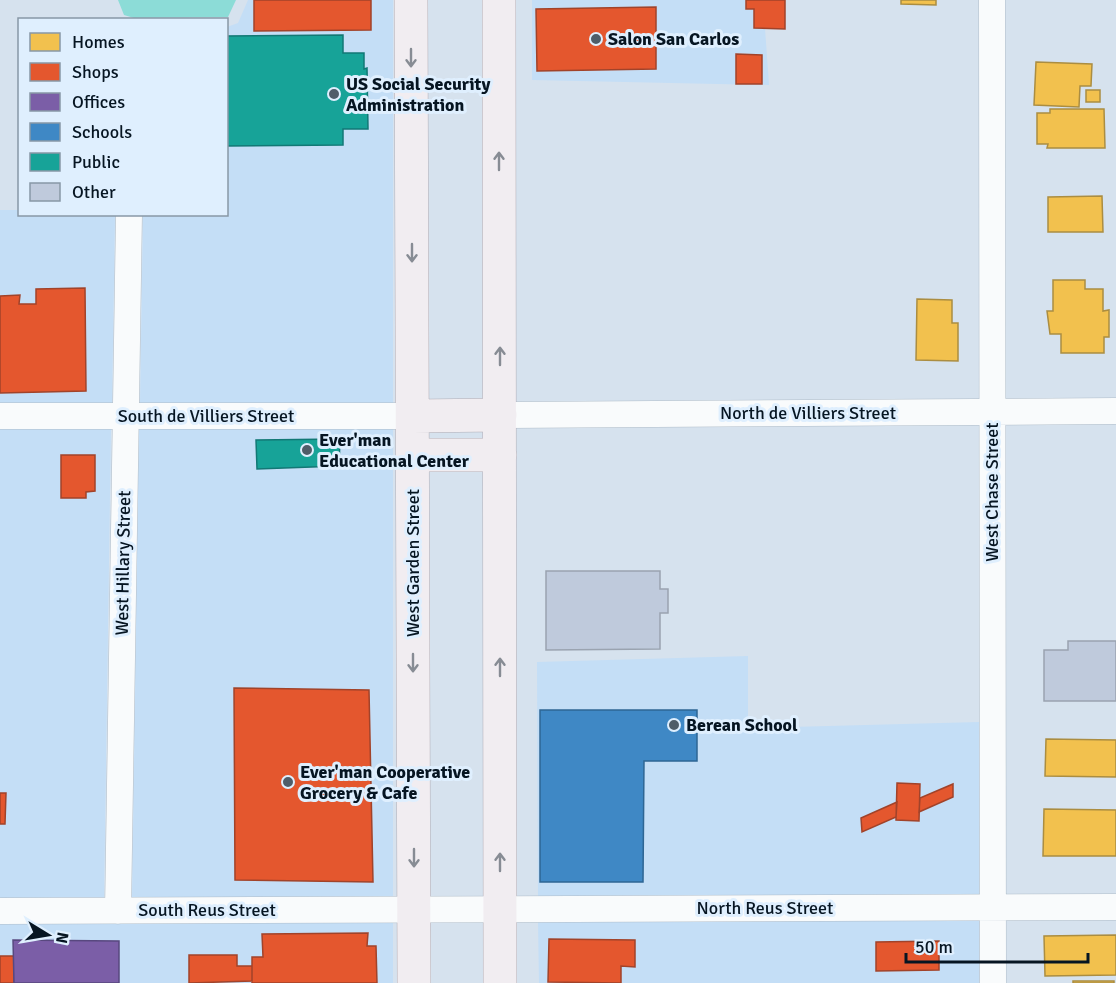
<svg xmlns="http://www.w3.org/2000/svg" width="1116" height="983" viewBox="0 0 1116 983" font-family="Signika,sans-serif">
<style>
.built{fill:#c4def6}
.water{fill:#8cdcd7}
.homes{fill:#f2c14e;stroke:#ab8d41;stroke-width:1.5}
.shops{fill:#e4572e;stroke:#a1432a;stroke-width:1.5}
.offices{fill:#7b5ea7;stroke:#58487f;stroke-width:1.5}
.schools{fill:#3f88c5;stroke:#2e6694;stroke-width:1.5}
.public{fill:#17a398;stroke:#127875;stroke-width:1.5}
.building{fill:#bfcadc;stroke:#9aa3b0;stroke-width:1.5}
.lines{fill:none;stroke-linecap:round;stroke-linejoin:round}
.street-casing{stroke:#b0bdc9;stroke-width:27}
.primary-casing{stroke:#b1adb5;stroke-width:34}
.street{stroke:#f9fbfc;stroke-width:26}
.primary{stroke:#f1edf1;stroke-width:33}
.oneway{stroke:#878c94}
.poi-dot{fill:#4f5d69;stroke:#dfeffe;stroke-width:2}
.labels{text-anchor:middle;stroke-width:6;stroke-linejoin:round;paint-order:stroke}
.poi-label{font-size:18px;font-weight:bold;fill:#061522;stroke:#dfeffe;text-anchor:start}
.street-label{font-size:18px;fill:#061522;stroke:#dfeffe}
</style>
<rect width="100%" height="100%" fill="#d6e2ee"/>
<path class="built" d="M248,0H393V403L140,404L143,215L226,214L227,27L238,23Z
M532,0H763L769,85L532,80Z
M0,210H19L20,214L115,215L112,403L0,404Z
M0,428H111L104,898L0,899Z
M139,428H393V898H132Z
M748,656V728L979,722V895L538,897L537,662Z
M979,919V983H539L538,922Z
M393,922V983H0V924Z"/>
<path class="water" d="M118,0H236L228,17L134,18L124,15Z"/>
<path class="homes" d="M901,0H936V5L901,4Z
M1036,62L1092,64L1091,86H1080L1079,107L1034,105Z
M1086,90H1100V102H1086Z
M1050,109H1104L1105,148H1047L1048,144H1037V113H1050Z
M1102,196L1103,232H1048V197Z
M1053,280H1085V289H1103V311L1109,310V337H1104V353H1061V334H1050L1047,311H1053Z
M917,299L952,300V323H958V361L916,360Z
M1046,739L1116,740V777L1045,776Z
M1044,809L1116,810V856H1043Z
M1116,935V975L1045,976L1044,936Z
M1073,981H1114V983H1073Z"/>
<path class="shops" d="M254,0H371V30L254,31Z
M746,0H785V29L754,28V9H746Z
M656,7V69L537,71L536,9Z
M736,54L762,55V84H736Z
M85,288L86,391L0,393V296L20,295L19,304H36V289Z
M61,455H95V491L86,492V498H61Z
M234,688L369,690L373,882L235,880Z
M897,783L920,784L919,821L896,820Z
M953,784V797L919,812L920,798Z
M0,793H6L5,824H0Z
M897,802L896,817L862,832L861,818Z
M368,933L367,946H376L377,983H252V957H263L262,934Z
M549,939L635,940V967L621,966V983L548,982Z
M939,941V970L876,971V942Z
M189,955H237V966H252V981L189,983Z
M0,956H14V983H0Z"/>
<path class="offices" d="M13,940L119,941V983H14Z"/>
<path class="schools" d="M540,710H697V761H644L643,882H540Z"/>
<path class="public" d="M343,35V53H364V69L367,68L368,129H343V145L226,146V36Z
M340,439L339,466L257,469L256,440Z"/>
<path class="building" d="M546,571H660V589H668V613H660V649L546,650Z
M1068,641H1116V701H1044V650H1068Z"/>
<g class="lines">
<defs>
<path id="street" d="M992,0L993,983
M500,415L1116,411
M0,416H413
M0,911L1116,907
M118,911L129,214"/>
<path id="primary" d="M411,0L414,983
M499,0L500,983
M413,416L500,415
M413,455H500"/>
</defs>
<use href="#street" class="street-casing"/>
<use href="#primary" class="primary-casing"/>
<use href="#street" class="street"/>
<use href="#primary" class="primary"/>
</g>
<defs><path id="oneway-shaft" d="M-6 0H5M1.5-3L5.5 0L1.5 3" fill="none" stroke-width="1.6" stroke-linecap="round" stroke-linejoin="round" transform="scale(1.5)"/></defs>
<g class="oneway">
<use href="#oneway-shaft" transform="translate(411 58) rotate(90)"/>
<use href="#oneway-shaft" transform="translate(499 161) rotate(-90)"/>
<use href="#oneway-shaft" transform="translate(412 253) rotate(90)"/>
<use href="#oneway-shaft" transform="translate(500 356) rotate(-90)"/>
<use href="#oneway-shaft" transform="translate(413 663) rotate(90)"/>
<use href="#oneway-shaft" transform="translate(500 667) rotate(-90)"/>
<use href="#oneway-shaft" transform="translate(414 858) rotate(90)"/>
<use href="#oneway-shaft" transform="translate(500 862) rotate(-90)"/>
</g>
<g class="poi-dot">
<circle cx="596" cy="39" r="6"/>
<circle cx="334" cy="94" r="6"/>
<circle cx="307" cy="450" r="6"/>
<circle cx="674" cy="725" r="6"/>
<circle cx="288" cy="782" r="6"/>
</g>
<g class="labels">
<g class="poi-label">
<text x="608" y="45">Salon San Carlos</text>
<text x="346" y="90">US Social Security<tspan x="346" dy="21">Administration</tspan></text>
<text x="319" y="446">Ever'man<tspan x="319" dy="21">Educational Center</tspan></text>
<text x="686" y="731">Berean School</text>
<text x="300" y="778">Ever'man Cooperative<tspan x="300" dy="21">Grocery &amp; Cafe</tspan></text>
</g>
<g class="street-label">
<text x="808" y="419">North de Villiers Street</text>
<text x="206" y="422">South de Villiers Street</text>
<text transform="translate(992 492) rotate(-90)" y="6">West Chase Street</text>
<text transform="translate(123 563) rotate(-89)" y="6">West Hillary Street</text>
<text transform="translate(413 563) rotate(-90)" y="6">West Garden Street</text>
<text x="765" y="914">North Reus Street</text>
<text x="207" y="916">South Reus Street</text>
</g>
</g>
<rect x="18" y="18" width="210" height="198" fill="#dfeffe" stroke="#8898a6" stroke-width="1.5"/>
<rect x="30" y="33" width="30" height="18" fill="#f2c14e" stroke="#8898a6" stroke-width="1.5"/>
<text x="72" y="48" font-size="18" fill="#061522">Homes</text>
<rect x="30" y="63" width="30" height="18" fill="#e4572e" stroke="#8898a6" stroke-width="1.5"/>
<text x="72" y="78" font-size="18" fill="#061522">Shops</text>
<rect x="30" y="93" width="30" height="18" fill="#7b5ea7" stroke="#8898a6" stroke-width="1.5"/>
<text x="72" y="108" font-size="18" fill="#061522">Offices</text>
<rect x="30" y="123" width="30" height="18" fill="#3f88c5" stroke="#8898a6" stroke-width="1.5"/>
<text x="72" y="138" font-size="18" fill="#061522">Schools</text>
<rect x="30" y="153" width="30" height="18" fill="#17a398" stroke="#8898a6" stroke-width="1.5"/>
<text x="72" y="168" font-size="18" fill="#061522">Public</text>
<rect x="30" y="183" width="30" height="18" fill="#bfcadc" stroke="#8898a6" stroke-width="1.5"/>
<text x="72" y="198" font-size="18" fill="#061522">Other</text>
<g transform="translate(48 935) rotate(101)" stroke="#dfeffe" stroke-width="4.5" paint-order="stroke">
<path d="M0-4.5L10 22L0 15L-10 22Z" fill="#061522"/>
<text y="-9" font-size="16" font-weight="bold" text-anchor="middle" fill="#061522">N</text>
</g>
<path d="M906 953v9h182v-9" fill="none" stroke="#061522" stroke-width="3"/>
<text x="915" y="953" font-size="18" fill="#061522" stroke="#dfeffe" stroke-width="4.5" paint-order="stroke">50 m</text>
</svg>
